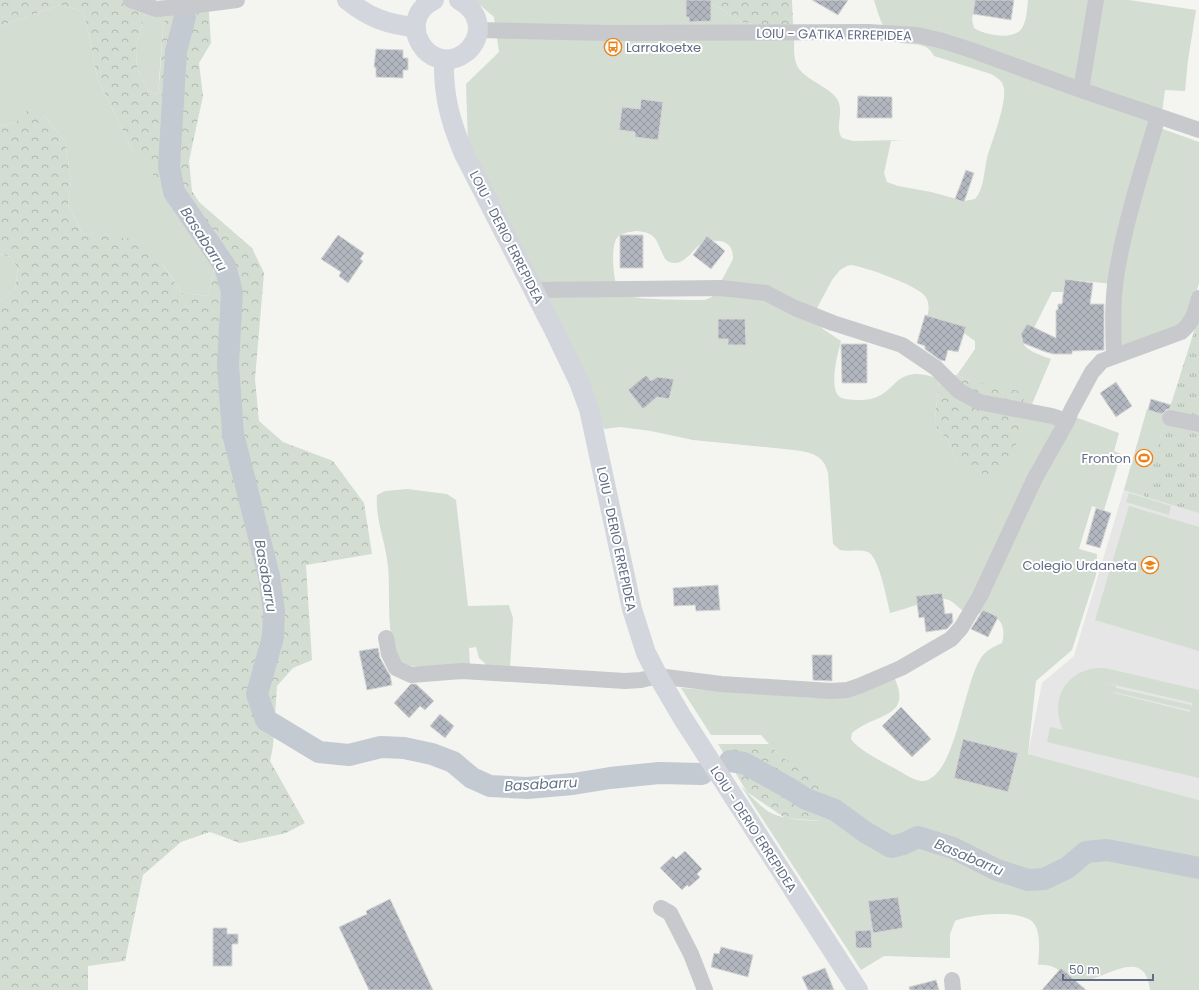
<svg xmlns="http://www.w3.org/2000/svg" width="1199" height="990" viewBox="0 0 1199 990" font-family="Poppins,sans-serif">
<style>
.built{fill:#e5e6e5}
.grass{fill:#d3ddd2;fill-rule:evenodd}
.forest{fill:url(#forest-crowns)}
.park{fill:url(#park-tufts)}
.lines{fill:none;stroke-linecap:round;stroke-linejoin:round}
.river{stroke:#c4cad1;stroke-width:22}
.building{fill:url(#building-cross-hatch);stroke:#d6d6d4}
.minor{stroke:#c7c9cd;stroke-width:16}
.major{stroke:#d3d6dc;stroke-width:20}
.labels{text-anchor:middle;stroke-width:4;stroke-linejoin:round;paint-order:stroke}
.street-label{font-size:13px;fill:#626c84;stroke:#fff}
.poi-label{font-size:13px;fill:#626c84;stroke:#fff;text-anchor:end}
.water-label{font-size:14px;font-style:italic;fill:#637488;stroke:#fff}
</style>
<defs>
<pattern id="forest-crowns" width="20" height="18" patternUnits="userSpaceOnUse"><rect width="20" height="18" fill="#d3ddd2"/><path d="M2 6a3 3 0 1 1 6 0M12 15a3 3 0 1 1 6 0" fill="none" stroke="#afb7b0"/></pattern>
<pattern id="park-tufts" width="24" height="20" patternUnits="userSpaceOnUse"><rect width="24" height="20" fill="#d3ddd2"/><path d="M3 7l-1-3M5 7V3M7 7l1-3M15 17l-1-3M17 17v-4M19 17l1-3" fill="none" stroke="#afb7b0"/></pattern>
<pattern id="building-cross-hatch" width="8" height="8" patternUnits="userSpaceOnUse"><rect width="8" height="8" fill="#b2b6be"/><path d="M0 0l8 8M0 8l8-8" fill="none" stroke="#9498a0"/></pattern>
</defs>
<rect width="100%" height="100%" fill="#f4f5f1"/>
<path class="built" d="M1199,316V800L1028,754L1042,683L1074,656L1151,399L1171,404Z"/>
<path class="grass" d="M474,0H702L718,7L739,21L766,27L793,24C796,37 792,51 796,63C801,79 828,85 837,99C845,111 834,127 842,138L853,141L904,140L891,141L884,173L887,182L898,186L931,192L964,201L975,199C984,189 984,171 987,158C992,141 1006,106 1004,89C1003,81 998,78 991,74L934,56C925,37 904,49 893,39C882,29 878,13 874,0H975L972,20L974,28C985,35 1014,41 1022,28C1027,20 1027,9 1028,0H1129L1196,10L1188,60L1185,91L1165,90L1160,128L1199,142V283L1190,314L1183,326L1120,349L1112,284L1065,279L1063,292H1052L1034,328L1027,324C1025,327 1023,330 1022,333C1017,349 1040,355 1051,359L1030,409L1075,417L1119,433L1114,451L1121,454L1104,510L1092,506L1079,549L1097,554L1096,575L1072,650L1036,681L1028,754L1199,800V990H1150C1144,941 1099,986 1078,980C1062,976 1057,963 1038,965C1039,953 1041,936 1035,925C1027,908 969,914 955,921L950,934V958L884,956L861,970L741,786C749,794 760,806 769,812C785,820 803,820 821,821L826,791L777,753L761,735H711L681,688L816,698L894,677C914,719 874,713 852,733L851,739C856,748 884,763 894,768C902,772 912,780 921,781C957,782 963,676 984,654C989,649 995,646 1002,643C1004,637 1004,631 1002,625C994,608 978,617 964,611C956,607 953,599 943,599C930,599 904,610 890,613C887,600 879,557 868,552C859,549 849,552 840,550L833,544L828,473C824,455 810,452 794,450L693,440L651,431L620,427L604,429L562,328L468,143L466,84L499,52L494,17ZM637,231C660,233 656,244 666,260C670,263 675,264 680,262C695,255 696,238 717,241C720,241 723,241 726,243C732,247 733,252 733,259L715,293L712,297L705,300C693,300 633,300 626,295C623,292 618,287 616,283C613,274 611,245 617,238C622,232 630,232 637,231ZM851,265C866,267 916,285 925,296C930,303 929,310 927,317L961,331L975,341V349L957,375L970,381L957,462L947,439L937,429L935,419L939,379C928,375 917,372 906,376C895,380 890,391 879,396C872,400 863,400 855,400C850,399 844,400 840,397C828,388 838,353 841,341L823,329L817,322L816,310L832,280L840,270L847,266Z
M60,5L83,11L91,44L97,77L132,150L151,168L162,194L214,269L208,296L182,293L163,265L112,238L82,233L68,205L71,180L65,142L42,113L16,122L0,126V26Z
M146,10L166,14L163,27L158,95L148,90L137,68L136,47Z
M0,254L11,257L18,269L15,288L0,302Z
M1147,409L1167,415L1143,496L1124,490Z
M407,489L447,494L456,500L468,606L509,605L513,618L510,668L489,667L479,658L476,647L469,648L470,666C453,666 417,671 404,663C384,651 391,588 388,567C386,542 375,520 377,495L385,491Z
M1129,493L1171,506L1169,515L1126,502Z
M1129,506L1199,527V651L1095,620Z
M1105,668L1199,690V778L1047,742L1050,727L1063,730C1048,697 1069,666 1105,668ZM1102,682L1193,703L1191,707V705L1116,688V686ZM1114,692L1190,710V712L1114,693Z"/>
<path class="forest" d="M0,0H122L146,10L136,47L137,68L148,90L158,95L160,73L163,27L169,2L208,0L211,43L199,63L203,96L189,161L192,191L199,202L252,248L264,273L255,379L259,421L283,442L333,461L364,503L372,554L306,565L312,660L293,668L277,686L273,746L270,761L305,823L286,833L240,843L210,832L181,842L143,875L125,961L88,966V990H0V302L15,288L18,269L11,257L0,254V126L16,122L32,106L42,113L65,142L71,180L68,205L82,233L146,241L182,293L208,296L214,269L162,194L150,168L132,150L97,77L91,44L83,11L60,5L0,26Z
M702,0H792L793,24L766,27L739,21L718,7Z
M950,375H957L970,381L1019,391L1023,395L1024,403L1018,441L996,480L957,462L947,439L937,429L935,419L939,379Z
M718,744H769L777,753L824,788L829,797L832,810L830,817L821,821L785,818L747,792Z"/>
<path class="park" d="M1199,316V417L1169,411Z
M1167,415L1199,432V513L1143,496Z"/>
<g class="lines">
<path class="river" d="M185,17L176,51L169,166L174,192L225,266L232,292L228,365L233,434L269,576L274,611L273,637L257,694L266,720L319,752L349,755L381,747L404,748L432,754L453,762L472,778L490,786L527,788L573,784L610,778L659,773L702,774
M730,761L744,763L787,787L806,799L835,810L865,832L891,847L903,844L918,837L953,848L997,870L1028,880L1044,879L1067,868L1086,852L1107,850L1199,868"/>
</g>
<path class="building" d="M686,0H711V21L689,22V17H686Z
M812,0H848L838,15Z
M975,0H1014L1011,20L973,14Z
M376,49L403,50V58H408V70H403V78L376,77V68L374,67Z
M858,96L892,97V118H857Z
M641,99L663,102L658,140L635,137V132L619,130L622,107L640,109Z
M966,170L974,173L964,202L955,199Z
M338,235L364,253L360,259L363,261L348,283L339,276L341,272L321,259Z
M620,235H643V268H620Z
M707,236L725,251L711,269L693,255Z
M1065,279L1093,283L1090,304H1104V350L1072,351V354H1053L1043,351L1023,343L1021,334L1027,324L1056,338V310H1058V304H1062Z
M925,315L966,327L958,352L948,350L945,361L940,360L925,349V346L917,343Z
M718,319H745L746,345H728V339H718Z
M841,344H867V383H842Z
M646,375L651,381L657,377L674,379L669,399L657,397L643,409L628,390Z
M1116,382L1132,406L1116,417L1100,393Z
M1151,399L1171,405L1169,409H1167L1162,414L1148,410Z
M1096,508L1111,513L1100,548L1086,544Z
M718,585L720,610L696,611L695,605L674,606L673,588Z
M942,593L945,614L952,613L953,622L947,629L926,632L924,617L919,618L916,596Z
M983,610L998,617L988,637L971,629Z
M378,648L380,658L388,672L390,675L392,685L367,690L359,651Z
M812,655H832V681L813,680Z
M411,684H416L434,701L425,710L420,706L409,718L394,703Z
M901,707L931,739L912,757L882,726Z
M440,714L454,726L445,738L430,726Z
M963,739L1018,753L1008,792L954,778Z
M685,851L702,869L697,874L700,877L689,887L687,885L682,890L660,868L673,856L676,859Z
M898,897L903,928L873,933L868,901Z
M390,899L433,990H369L339,927L367,914L366,911Z
M213,928H227V934H238V944H232V966H213Z
M871,930L872,948H856L855,931Z
M721,947L753,955L748,977L711,967L714,953L719,954Z
M825,968L834,990H808L802,977Z
M1061,968L1086,990H1042Z
M936,980L939,990H910L909,987Z"/>
<g class="lines">
<path class="minor" d="M131,0L156,9L190,6L237,0
M478,30L608,33L868,32L917,35L943,41L971,50L1081,90L1199,130
M1081,90L1096,0
M534,290L721,288L766,293L795,308L833,323L902,345L936,368L959,391L979,402L1052,416L1067,421
M1114,356C1113,328 1112,299 1117,271C1126,218 1143,167 1158,116
M1170,418L1199,424
M386,638L389,654L396,668L411,675L462,671L625,681L641,680L658,676L721,684L831,691L847,690L859,686L901,668L951,639L961,628L980,596L1035,478L1067,421L1071,411L1092,372L1102,361L1181,332C1193,322 1195,313 1199,298
M661,908L670,913L691,954L705,990
M952,980L953,990"/>
<path class="major" d="M347,0C368,17 388,25 416,27
M434,0C393,20 429,79 465,53C472,48 478,38 478,29C478,16 470,6 459,0
M444,59C443,95 450,121 464,154L555,332L579,382L589,409L632,609L646,653L658,676L682,717L858,990"/>
</g>
<defs>
<symbol id="bus-ring" viewBox="-11 -11 22 22"><circle r="9.5" fill="#fff" stroke="#ed8219" stroke-width="1.5"/><path d="M-5-6H5V4H4V6H2V4H-2V6H-4V4H-5ZM-3.5-4V0h7V-4ZM-3.5 1.2v1.5H-2V1.2ZM2 1.2v1.5H3.5V1.2Z" fill="#ed8219"/></symbol>
<symbol id="stadium-ring" viewBox="-11 -11 22 22"><circle r="9.5" fill="#fff" stroke="#ed8219" stroke-width="1.5"/><path d="M0-5a6.5 5 0 1 0 0 10a6.5 5 0 1 0 0-10ZM-3.5-1.8h7v3.6h-7Z" fill="#ed8219"/></symbol>
<symbol id="school-ring" viewBox="-11 -11 22 22"><circle r="9.5" fill="#fff" stroke="#ed8219" stroke-width="1.5"/><path d="M0-5L7-2L0 1L-7-2ZM-4 1L0 2.5L4 1V4Q0 6-4 4Z" fill="#ed8219"/></symbol>
</defs>
<g fill-rule="evenodd">
<use href="#bus-ring" x="603" y="37" width="20" height="20"/>
<use href="#stadium-ring" x="1134" y="448" width="20" height="20"/>
<use href="#school-ring" x="1140" y="555" width="20" height="20"/>
</g>
<g class="labels">
<g class="street-label">
<text transform="translate(834 34) rotate(1)" y="5">LOIU - GATIKA ERREPIDEA</text>
<text transform="translate(507 237) rotate(63)" y="5">LOIU - DERIO ERREPIDEA</text>
<text transform="translate(617 539) rotate(78)" y="5">LOIU - DERIO ERREPIDEA</text>
<text transform="translate(754 829) rotate(57)" y="5">LOIU - DERIO ERREPIDEA</text>
</g>
<g class="poi-label">
<text x="626" y="52" text-anchor="start">Larrakoetxe</text>
<text x="1131" y="463">Fronton</text>
<text x="1137" y="570">Colegio Urdaneta</text>
</g>
<g class="water-label">
<text transform="translate(204 239) rotate(57)" y="5">Basabarru</text>
<text transform="translate(266 576) rotate(80)" y="5">Basabarru</text>
<text transform="translate(541 784) rotate(-3)" y="5">Basabarru</text>
<text transform="translate(969 857) rotate(23)" y="5">Basabarru</text>
</g>
</g>
<path d="M1063 974v6h90v-6" fill="none" stroke="#626c84" stroke-width="2"/>
<text x="1069" y="974" font-size="12" fill="#626c84" stroke="#ffffff" stroke-width="3" paint-order="stroke">50 m</text>
</svg>
